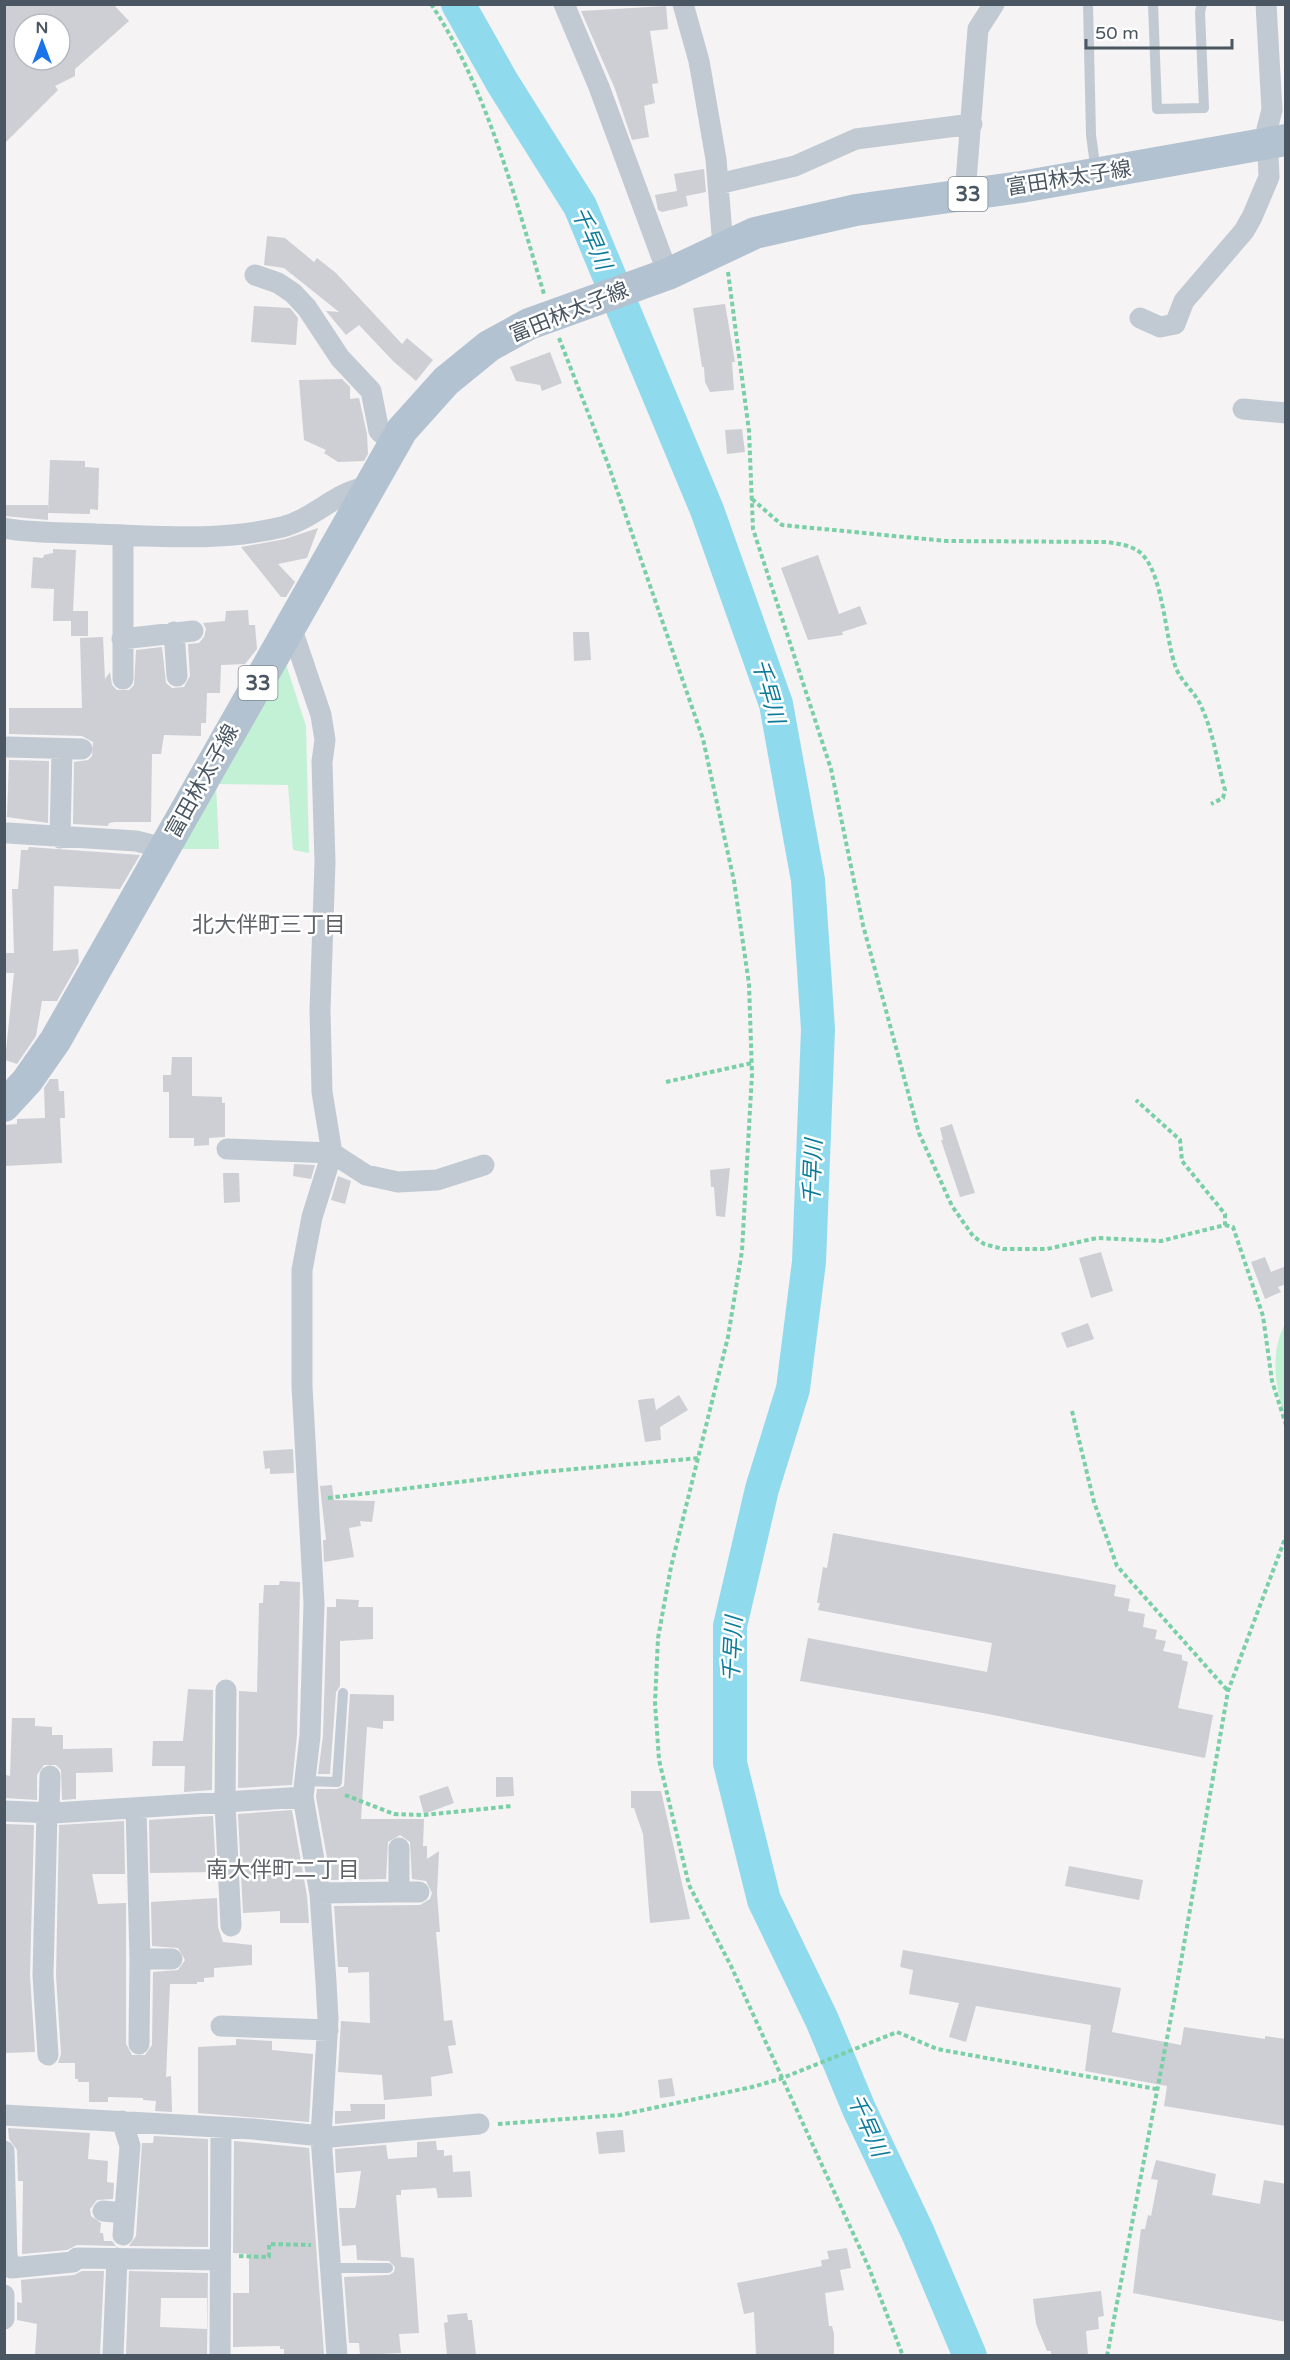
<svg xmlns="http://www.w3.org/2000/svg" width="1290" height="2360" viewBox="0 0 1290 2360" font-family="'Varela Round','Noto Sans JP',sans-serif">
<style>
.green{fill:#c3f1d5}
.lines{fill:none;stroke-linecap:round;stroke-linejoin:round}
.river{stroke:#90daee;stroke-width:34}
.building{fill:#cdcfd5;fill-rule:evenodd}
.path{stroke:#7ad0a6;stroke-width:4;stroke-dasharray:4.5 3;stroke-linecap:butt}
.lane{stroke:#c1cad2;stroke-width:10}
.street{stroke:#c1cad2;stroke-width:21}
.primary{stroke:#b3c2d1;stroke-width:32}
.labels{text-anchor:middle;stroke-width:5;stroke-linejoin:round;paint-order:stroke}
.shield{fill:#fff;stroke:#808990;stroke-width:1.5}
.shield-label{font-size:20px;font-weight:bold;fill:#4a5661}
.street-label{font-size:21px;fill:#4a5661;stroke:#fff}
.water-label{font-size:22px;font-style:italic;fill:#0c7c9b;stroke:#fff}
.neighbourhood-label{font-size:22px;fill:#5f6368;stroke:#fff}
</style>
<rect width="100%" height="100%" fill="#f5f3f3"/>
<path class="green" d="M283,655L306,726L309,853L293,850L288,785L216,784L219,849H174Z
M1285,1324V1418C1276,1387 1269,1355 1285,1324Z"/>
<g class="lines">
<path class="river" d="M458,4L502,82L580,206L707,510L776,704L808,880L818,1029L809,1262L793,1389L762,1489L730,1626V1763L764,1900L822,2020L859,2109L918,2233L970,2356"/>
</g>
<path class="building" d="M4,4H113L129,21L75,69V76L55,86L58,90L4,144ZM24,24H60V60H24Z
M666,6L668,29L650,31L658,83L652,84L655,103L644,106L649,137L632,140L615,89L581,11Z
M704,169L706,192L686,196L688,206L662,212L658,210L655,195L677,191L674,174Z
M267,236L285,238L314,262L317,258L336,273L402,344L407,338L433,360L416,381L393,361L359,325L346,335L326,311L339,312L284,268L264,265Z
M725,304L735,362H732L734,390L710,392L705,382L704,367H702L693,308Z
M254,306L290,308L298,318L296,345L251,342Z
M550,352L562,383L542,391L540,385L516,381L510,367Z
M342,379L350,387V399L359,398L367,434L368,454L364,461L338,462L324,453L326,450L304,440L299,380Z
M742,429L745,452L727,454L725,430Z
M50,460L85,461V467L99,468L98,510L90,509V514L48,513Z
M4,505H48V520L4,516Z
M318,528L307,558L278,564L295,582L286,597H281L241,547L285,539Z
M53,549L76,550L73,611H88V636H71V621H53L54,589L31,588L33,557L43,558L44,555L53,553Z
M818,555L839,614L860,606L867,624L842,632L843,635L808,640L781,568Z
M248,610L249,625H255L257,649L245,664L221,665L220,693H207L206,723H201V736L164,735L161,754H152L151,822H115L109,823L108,826L73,824L74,762L88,760L92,756L93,742L82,736L9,734V708H82L80,638L103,637L105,679L110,672L112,685L117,690H129L134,685L136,650L162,647L166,683L172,688L184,687L190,676L188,644L199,643L204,637L206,629L203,623L225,621L226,611Z
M573,632H589L591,660L574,661Z
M9,760L49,761L48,823L7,817Z
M29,847L140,855L120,889L54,886L53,951L78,949L79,962L57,1001H42L36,1036L17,1064L5,1060L14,973H4V953H14L12,889H18L21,850H28Z
M172,1057H192V1096L222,1097V1103H225V1137L209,1138V1145L194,1146V1138H169V1092H163V1075H171Z
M50,1079H58L59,1091H64L65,1118H60L62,1163L4,1166V1125L17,1124V1119L45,1118L44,1088Z
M952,1124L975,1193L960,1197L941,1140H943L940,1128Z
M294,1164L315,1165L311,1179L293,1176Z
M730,1168L725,1217L716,1216L714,1187H711L710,1170Z
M223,1173H239L240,1202L224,1203Z
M338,1176L351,1181L345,1204L331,1200Z
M1101,1252L1113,1291L1091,1298L1079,1258Z
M1265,1257L1271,1272L1286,1266V1284L1278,1287L1281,1292L1265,1299L1251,1262Z
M1088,1323L1094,1339L1067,1348L1061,1333Z
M679,1395L688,1410L660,1427L661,1440L645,1442L638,1400L654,1398L656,1410Z
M293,1449L294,1473L270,1474V1468L265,1469L263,1451Z
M332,1485L334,1500L375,1501L372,1522L360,1521L361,1526L349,1528L354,1557L324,1562L323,1540H326L320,1486Z
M833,1533L1116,1585L1114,1596L1130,1599L1128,1611L1145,1614L1143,1627L1157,1630L1155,1639L1166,1641L1163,1651L1182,1655V1660L1188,1662L1178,1708L1213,1715L1205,1758L983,1713L800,1681L808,1638L987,1672L992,1643L818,1610L820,1603H817L823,1567L827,1568Z
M280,1581L300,1582L297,1735L292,1785L238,1788L239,1691L257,1692L259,1603H263L264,1585H279Z
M336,1599L359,1600L358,1607H373V1639L340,1641V1686L336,1692L330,1774H318L323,1736L327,1607H336Z
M188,1689L213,1690L212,1790L184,1792L185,1766H152L153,1741H183Z
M350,1694L394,1695V1721H383V1729L367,1727L361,1819H424L423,1846H427V1859L439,1851L437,1894L440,1932H436L439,1965L444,2021L452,2020L456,2045L448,2046L453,2073L431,2077L432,2096L384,2100L382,2075L338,2072L341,2021L370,2023L369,1972L348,1973V1967H338L334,1906L420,1905L430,1899L432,1893L426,1881L412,1879L410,1842L400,1835L388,1842L386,1879L331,1880L316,1797L317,1789H337L344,1786Z
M12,1718H35V1726L52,1727V1735H63V1749L112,1748L113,1772L76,1773V1799L62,1800L61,1770L56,1765H44L37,1775V1800L5,1798L6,1775L10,1776Z
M496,1777H513L514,1796L496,1797Z
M448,1786L454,1803L424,1814L419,1796Z
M631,1791H661L690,1919L650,1923L643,1834L634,1808H631Z
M292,1810L307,1896L309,1923H280V1911L243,1913L238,1814Z
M213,1816L216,1872L150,1873L149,1820Z
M124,1821L125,1874H92L98,1904L126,1903V2044L132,2055H145L152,2045L153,1972L178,1970L185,1960L178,1948L152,1946L151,1902L217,1898L218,1927L223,1942L252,1945V1965L214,1968V1977L204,1978V1982H197V1984H170L166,2077L171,2076L172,2112L155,2111L156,2101L143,2100V2098L108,2097V2102H89V2082H78V2079H75V2063H58L61,2054L56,1975L59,1825Z
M4,1824L34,1825L30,1975L35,2052L4,2053Z
M1069,1866L1143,1880L1139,1900L1065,1886Z
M903,1950L1121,1988L1112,2032L1181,2045L1184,2027L1265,2039V2036L1286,2039V2126L1164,2106L1167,2086L1085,2071L1091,2025L976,2006L966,2042L949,2037L959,2003L909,1994L913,1970L900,1967Z
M236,2039L272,2041V2050L313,2054L309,2122L198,2113V2047L236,2045Z
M672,2078L675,2096L660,2098L658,2080Z
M350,2104H385V2119L335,2124V2111H351Z
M8,2128L90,2133L88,2159L108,2161L107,2182L114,2183L113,2199L97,2200L90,2209L91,2216L101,2223L100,2233H103L104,2241H112L116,2246L77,2245L67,2250L22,2254L23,2181H18L17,2150L9,2139Z
M623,2130L625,2152L599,2154L596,2132Z
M154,2136L208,2139V2247L129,2246L136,2236L142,2143H153Z
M234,2141L309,2148L324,2355H284V2349H280V2346L233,2347V2293H249V2254L233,2253Z
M436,2141L437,2150H444V2156L452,2155L453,2172L470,2171L472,2197L438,2198L436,2188L401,2190V2195H396L401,2257L414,2258L419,2333L399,2334L401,2353L360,2355L359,2343H349L344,2277L389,2275L394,2272L395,2267L389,2261L357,2260L356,2245L342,2246L339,2208H355L356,2205L361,2171L336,2173L335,2149L386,2145L388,2159L417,2157V2142Z
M1156,2160L1216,2174L1212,2195L1260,2204L1264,2180L1286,2184V2322L1133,2293L1141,2229H1145L1148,2215L1151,2216L1158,2180L1151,2179Z
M847,2248L851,2268L840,2270L844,2290L825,2293L829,2326H832L834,2334V2355H756L754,2312L744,2314L737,2283L822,2266L821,2260L829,2259L827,2251Z
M82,2271H104L100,2355H35L37,2324L17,2320V2302L22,2303L21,2280L74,2275Z
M129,2271L208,2273L207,2355H126ZM161,2298H207V2329L160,2327Z
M1101,2291L1104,2316L1098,2317L1099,2329L1086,2331L1088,2355H1051V2351H1047L1036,2324L1033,2299Z
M467,2313L468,2320H472L476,2355H447L444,2323L448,2322L447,2315Z"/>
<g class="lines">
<path class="path" d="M431,4C487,88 515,198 544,294
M728,272L749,431L753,529L831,769L863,925L919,1133L952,1206L973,1236L984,1244L1003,1249H1047L1097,1238L1161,1241L1225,1225V1214L1182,1161L1180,1140L1136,1100
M559,338L608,464L703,739L734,881L749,984L752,1074L742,1251L728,1337L671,1567L658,1638L655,1703L659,1760L689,1885L731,1966L869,2268L903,2356
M752,499L782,525L946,541L1107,542C1119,544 1132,545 1142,554C1164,577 1165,639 1176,668C1182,683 1195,692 1201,706C1214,734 1217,762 1225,790L1223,798L1211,804
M666,1082L752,1063
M1225,1225L1233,1227L1263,1316L1272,1381L1286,1425
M1072,1411L1094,1502L1117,1566L1228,1691
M328,1498L541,1472L700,1458
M345,1795L394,1814L424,1815L512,1806
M498,2124L620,2115L752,2087L780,2079L897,2032L937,2049L1156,2089
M239,2256L269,2257V2244L311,2245
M1107,2356L1175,1996L1228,1691L1286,1536"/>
<path class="lane" d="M1088,4L1091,135L1096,172
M1153,4L1157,109L1204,108L1200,12L1202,4
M306,1781L337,1782L343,1693
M330,2268H388"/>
<path class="street" d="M564,4L599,87L668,274
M683,4L699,61L716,159L723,247
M718,184L795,166L856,139L972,124
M965,194L978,29L994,4
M255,275L278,283L293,293L307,308L340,358L371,391L379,431L394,444
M1140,318L1160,327L1175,324L1184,301L1244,231L1252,217L1269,177L1267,129L1272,110L1266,4
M1243,409L1286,413
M4,528C34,534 66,532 96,534C159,536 220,542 282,527C314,519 336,491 368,487
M123,535V679
M290,624L321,715L325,740L322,762L325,862L320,1010L322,1092L332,1153L312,1217L302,1270V1386L314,1603L310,1736L303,1797L320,1894L326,1982L328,2019L321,2137L337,2356
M174,632L177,676
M122,639L193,631
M8,747L82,749
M8,833L136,841L164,848
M60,838L62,749
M227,1149L332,1153L366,1175L398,1182L437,1180L484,1165
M226,1690L225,1803L231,1926
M136,1808L140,1959L139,2044
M4,1811L54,1813L303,1797
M47,1812L43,1975L48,2055
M49,1812L50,1776
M399,1892H419
M320,1893L399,1892V1848
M140,1959H172
M221,2026L328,2030
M4,2115L253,2129L331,2137L479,2124
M122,2121L130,2146L123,2235
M4,2151L7,2256L11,2268L73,2262L77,2258L220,2260
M103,2211L124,2213
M4,2295V2319
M113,2356L117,2258
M220,2356L221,2127"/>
<path class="primary" d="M4,1106L27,1081L55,1041L402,430L446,381L489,346L529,324L668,274L755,233L856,210L1021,187L1286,140"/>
</g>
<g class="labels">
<g class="shield">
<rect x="948.5" y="177" width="39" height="34" rx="4.5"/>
<rect x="238.5" y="666" width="39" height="34" rx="4.5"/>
</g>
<g class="shield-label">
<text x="968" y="201">33</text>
<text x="258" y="690">33</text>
</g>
<g class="street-label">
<text transform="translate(1069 178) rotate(-9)" y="7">富田林太子線</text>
<text transform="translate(569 312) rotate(-22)" y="7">富田林太子線</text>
<text transform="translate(202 781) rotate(-61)" y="7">富田林太子線</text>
</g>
<g class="water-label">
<text transform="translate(592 238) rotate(66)" y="8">千早川</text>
<text transform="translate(769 691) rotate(74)" y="8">千早川</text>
<text transform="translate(812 1172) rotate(-88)" y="8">千早川</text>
<text transform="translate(732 1649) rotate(-87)" y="8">千早川</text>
<text transform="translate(868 2125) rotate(66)" y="8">千早川</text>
</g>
<g class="neighbourhood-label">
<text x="269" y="932">北大伴町三丁目</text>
<text x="283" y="1877">南大伴町二丁目</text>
</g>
</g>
<rect width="1290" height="2360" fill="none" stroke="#4a5661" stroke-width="12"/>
<g transform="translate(42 42)"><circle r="28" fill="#ffffff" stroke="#b7bbc0" stroke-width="1.5"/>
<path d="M0-4.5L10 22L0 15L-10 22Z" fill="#1a73e8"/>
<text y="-9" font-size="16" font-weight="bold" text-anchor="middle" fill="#4a5661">N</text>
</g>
<path d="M1086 39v9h146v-9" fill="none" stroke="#4a5661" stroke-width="3"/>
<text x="1095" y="39" font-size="18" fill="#4a5661" stroke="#ffffff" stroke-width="4.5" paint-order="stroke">50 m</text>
</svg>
